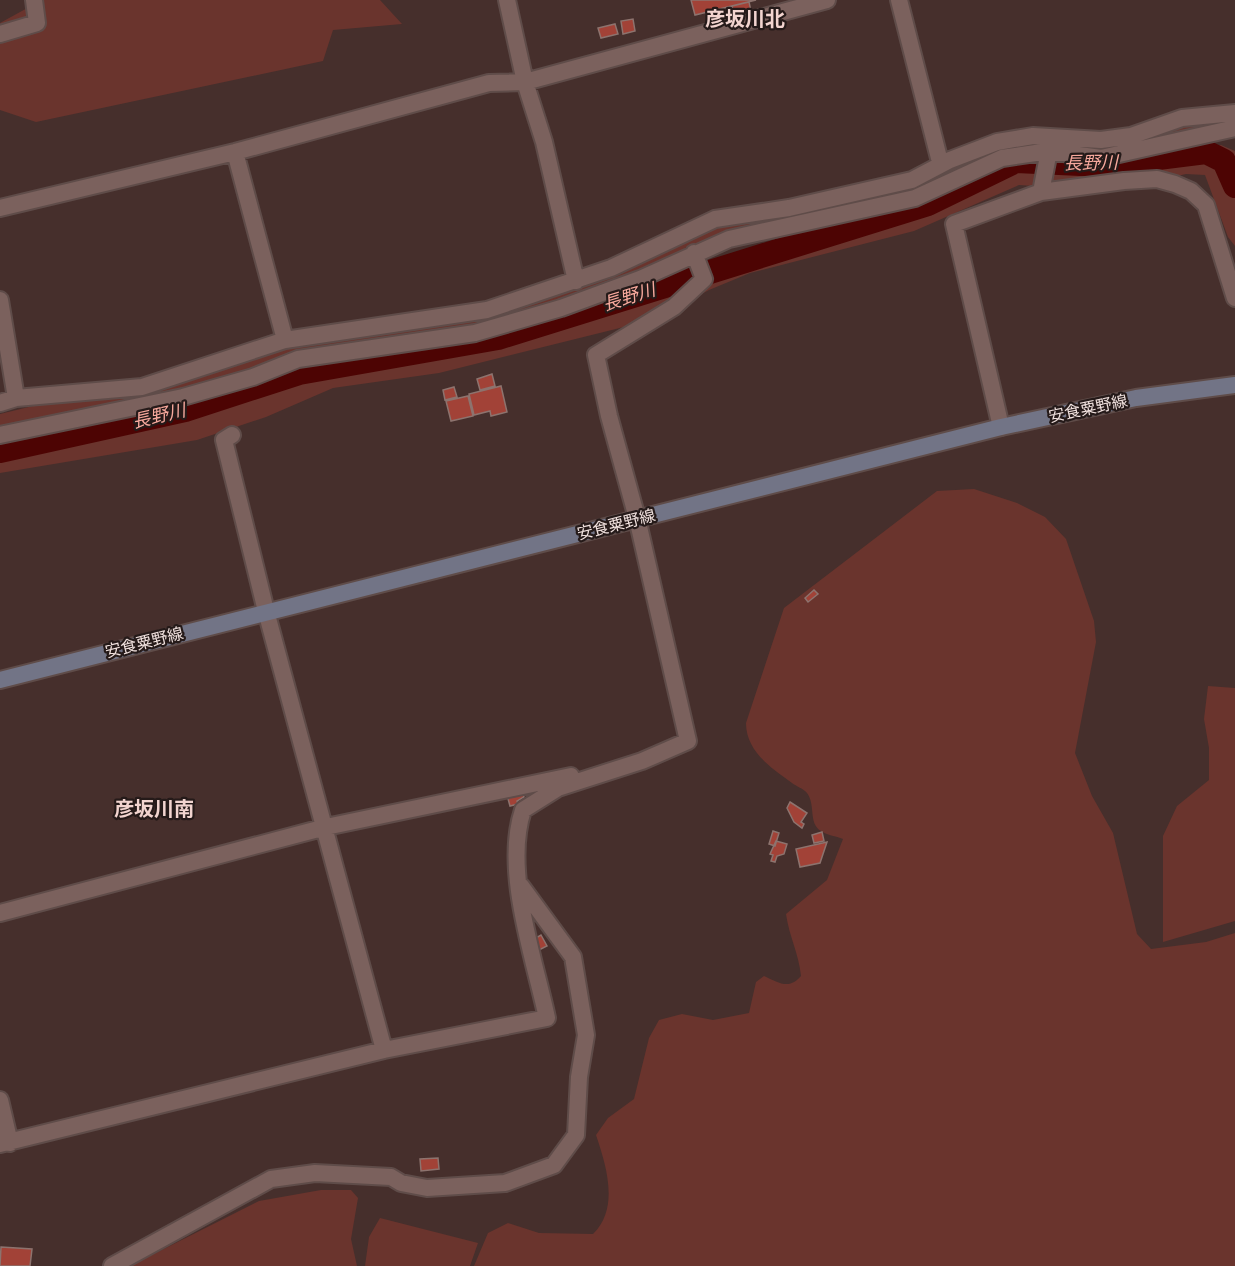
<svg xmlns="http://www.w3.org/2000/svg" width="1235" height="1266" viewBox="0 0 1235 1266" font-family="Helvetica,'Noto Sans JP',sans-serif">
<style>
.green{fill:#6a342d}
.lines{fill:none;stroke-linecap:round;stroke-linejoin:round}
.river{stroke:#4d0403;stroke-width:24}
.building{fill:#a24237;stroke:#8d736e;stroke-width:1.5}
.minor-casing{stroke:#5f4c49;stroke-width:20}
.secondary-casing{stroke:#5f4c49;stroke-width:20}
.minor{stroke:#7b615d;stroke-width:16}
.secondary{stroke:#727486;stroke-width:16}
.labels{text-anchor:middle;stroke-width:4.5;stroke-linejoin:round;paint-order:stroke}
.street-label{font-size:16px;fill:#f0e1de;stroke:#251a19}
.water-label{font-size:18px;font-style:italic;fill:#f8a99d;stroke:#251a19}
.quarter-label{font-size:20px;font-weight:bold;fill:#f2d4cf;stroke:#251a19}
</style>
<rect width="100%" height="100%" fill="#462f2c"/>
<path class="green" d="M42,0H380L402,24L333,30L323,61L36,122L0,110V23Z
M1235,117V123L1108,153L1041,148L914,195L730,235L685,248L658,267L475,327L0,431V414L41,404L127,392L202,369L346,334L479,318L712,227L962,161L993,148Z
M1221,145L1235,151V246L1228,237L1205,175L1186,174L1109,191L1019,185L914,231L750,273L709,290L652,320L439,373L333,388L266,417L197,440L0,473V455L193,415L299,379L457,351L534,332L631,304L737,256L925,209L974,185L1025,171L1156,164Z
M974,489L1017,503L1045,517L1066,539L1094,621L1096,642L1075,753L1092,796L1113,833L1137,934L1151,949L1206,942L1235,933V1266H474L488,1233L508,1223L539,1233L593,1234C620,1208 606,1165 596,1135L608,1118L634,1099L649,1038L659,1020L682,1014L713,1020L749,1013L756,982L764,976C779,983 789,990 801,976C799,954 789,936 786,914L827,880L843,839C836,836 826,835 821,831C808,823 816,805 807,793C804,789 796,786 792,783C771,768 746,751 746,723L784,608L937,491Z
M1208,686L1235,688V921L1163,942V836L1177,806L1209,780V748L1204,719Z
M321,1190H351L358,1198L351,1239L357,1266H130L259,1201Z
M380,1218L478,1243L470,1266H365L369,1237Z"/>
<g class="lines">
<path class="river" d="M0,451L185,410L299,373L498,338L928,204L1016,161L1102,165L1206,152L1224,161L1235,186"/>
</g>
<path class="building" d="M691,0H756L695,15Z
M749,2L751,11L734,16L732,6Z
M633,19L635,31L623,34L621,21Z
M615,24L618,34L601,38L598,28Z
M492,374L495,386L480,390L477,379Z
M501,386L507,412L491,416L490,411L474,415L469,394Z
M454,387L457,397L445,400L443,390Z
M468,396L473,416L451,421L446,401Z
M814,590L818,594L808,602L805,598Z
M522,791L524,797L517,801L518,804L510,806L507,795Z
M790,802L807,813L801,822L804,824L802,828L794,822L787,808Z
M773,831L779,833L775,846L769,844Z
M822,832L824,841L814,843L812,835Z
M776,841L787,844L784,854L777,856L775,862L771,861L773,855L770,854Z
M827,842L820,863L800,867L796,849Z
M541,935L547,946L539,950L534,939Z
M438,1158L439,1169L421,1171L420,1159Z
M1,1247L32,1249L30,1266H0Z"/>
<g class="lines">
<defs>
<path id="minor" d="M507,0L525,82L544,142L576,281
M899,0L939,158
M0,34L37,23L34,0
M235,152L285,340
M1041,192L1049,151
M0,208L235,152L489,83L525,82L827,0
M0,300L16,398
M0,403L16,398L142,387L285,340L487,310L611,268L715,219L789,208L912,180L950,160L997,142L1033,136L1101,140L1131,136L1182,118L1235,113
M1001,427L954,224L1041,192L1124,181L1157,179L1175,184L1191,191L1206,205L1235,298
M0,435L183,397L253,377L298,359L475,333L561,308L640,279L729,239L915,198L1002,158L1049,151L1101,158L1235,128
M232,435L224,440L266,611L384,1050
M0,913L326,827L571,776
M0,1100L10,1143
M0,1144L384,1050L547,1018C534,957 503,870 523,810L558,788L642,761L688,741L637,518L609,416L596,355L674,307L704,279L694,253
M112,1266L271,1179L315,1173L391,1177L401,1183L427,1188L505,1183L554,1165L576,1135L579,1077L586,1035L573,957L521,886"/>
<path id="secondary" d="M0,680L1001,427L1136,398L1235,385"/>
</defs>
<use href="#minor" class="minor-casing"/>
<use href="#secondary" class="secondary-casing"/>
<use href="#minor" class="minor"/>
<use href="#secondary" class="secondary"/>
</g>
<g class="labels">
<g class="street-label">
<text transform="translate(1088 408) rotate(-12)" y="6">安食粟野線</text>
<text transform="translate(616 524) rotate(-14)" y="6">安食粟野線</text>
<text transform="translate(144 642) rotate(-14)" y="6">安食粟野線</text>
</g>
<g class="water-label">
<text transform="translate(1091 163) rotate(-1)" y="6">長野川</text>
<text transform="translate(629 297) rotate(-17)" y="6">長野川</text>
<text transform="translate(159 416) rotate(-13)" y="6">長野川</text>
</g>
<g class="quarter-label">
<text x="745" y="26">彦坂川北</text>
<text x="154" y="816">彦坂川南</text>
</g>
</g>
</svg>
